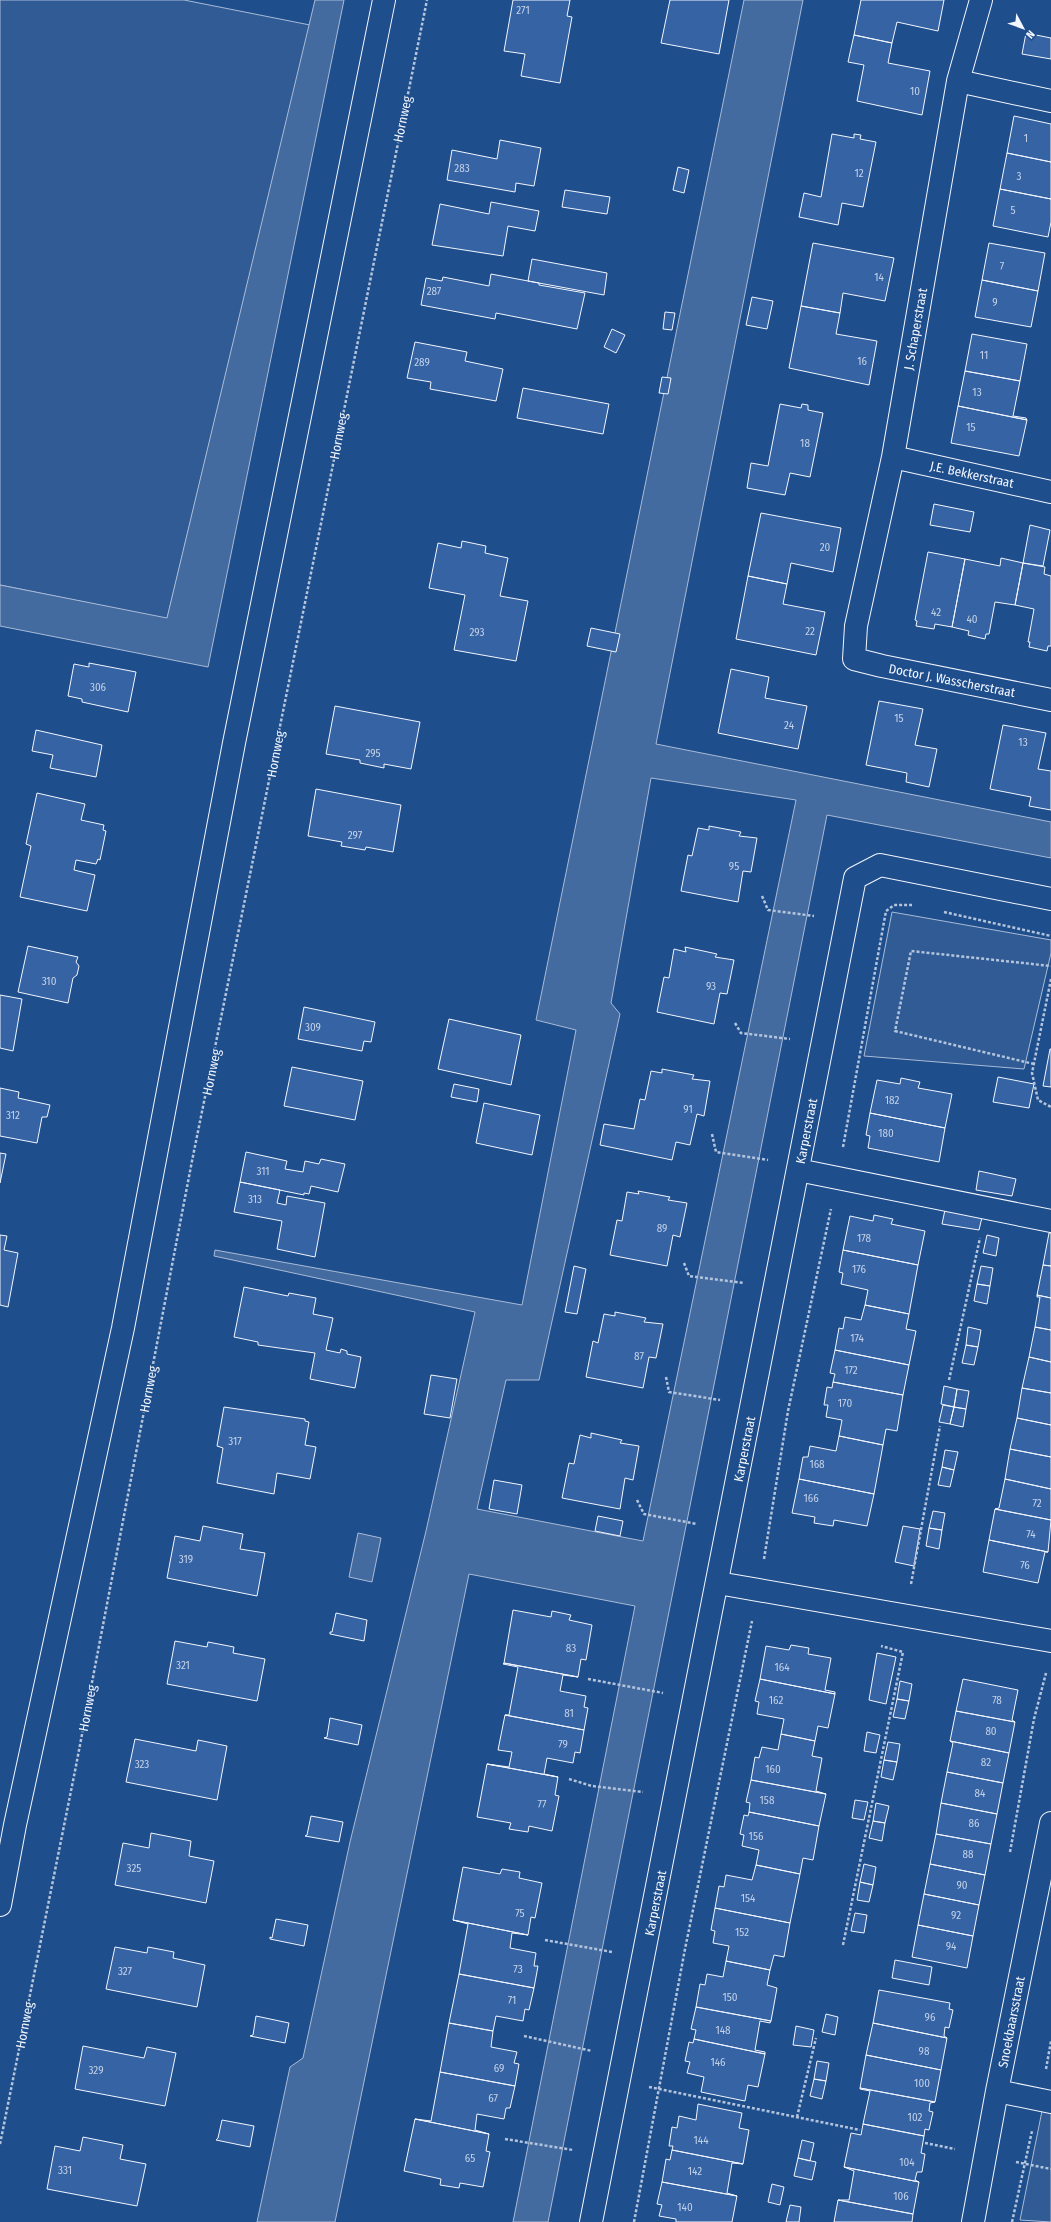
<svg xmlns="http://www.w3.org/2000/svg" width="1051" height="2222" viewBox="0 0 1051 2222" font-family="'Fira Sans Condensed',sans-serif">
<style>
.green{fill:#305b95;stroke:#a8bbd7}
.water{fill:#446ba0;stroke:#a8bbd7;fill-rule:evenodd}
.building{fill:#3563a3;stroke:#f2f6ff}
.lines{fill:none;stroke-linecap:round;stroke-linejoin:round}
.minor-casing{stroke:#f2f6ff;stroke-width:24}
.path{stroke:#b3c4dc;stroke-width:2.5;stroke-dasharray:3 2;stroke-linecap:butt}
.minor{stroke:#1f4e8c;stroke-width:22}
.labels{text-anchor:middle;stroke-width:3;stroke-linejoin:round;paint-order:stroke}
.number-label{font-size:11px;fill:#c3d1e8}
.street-label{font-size:13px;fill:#f2f6ff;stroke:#1f4e8c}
</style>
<rect width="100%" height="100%" fill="#1f4e8c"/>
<path class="green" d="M0,0H184L310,25L167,619L0,585Z
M892,912L1051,940V953L1024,1069L864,1056Z
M1042,2111L1051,2113V2222L1020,2220Z"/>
<path class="water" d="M315,0H344L208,667L0,626V585L167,618Z
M744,0H803L656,744L1051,822V858L827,815L548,2222H513L635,1606L469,1574L335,2222H257L290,2067L303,2058L350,1842L426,1531L475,1312L214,1256L215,1250L522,1305L576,1030L536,1020ZM651,778L796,800L643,1541L477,1509L506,1380H539L620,1014L611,1003Z
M358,1533L381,1538L372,1582L349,1577Z"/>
<path class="building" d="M513,0H570L567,16L572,17L560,83L521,76L525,54L504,51Z
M670,0H729L719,54L661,43Z
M861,0H944L938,31L897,22L892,43L854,35Z
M1026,33L1051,38V59L1022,54Z
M854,35L892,43L888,63L930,71L922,115L857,101L864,65L848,62Z
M1014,116L1051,124V162L1007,153Z
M832,134L854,138V134L861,135L860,139L876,142L863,207L842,203L838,225L799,217L804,193L821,197Z
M500,140L541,148L534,186L516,183L515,192L447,180L452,150L497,159Z
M1007,153L1051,162V199L1000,189Z
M678,167L689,170L684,193L673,190Z
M1000,189L1051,199V222L1048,237L993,226Z
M565,190L610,197L607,214L562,207Z
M491,202L539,211L535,231L508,226L503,256L432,245L440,204L489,214Z
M813,243L894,258L885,301L843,293L840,313L801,306Z
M989,243L1045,253L1038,291L982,280Z
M532,259L607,273L604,295L528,281Z
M491,274L528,281L539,283V285L585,293L577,329L496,313L495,319L421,305L426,278L442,281L443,277L489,286Z
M982,280L1038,291L1031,327L975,317Z
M752,297L773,301L767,329L746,325Z
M801,306L840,313L836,334L877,341L869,385L789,368Z
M665,312L675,313L672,330L663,329Z
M612,329L625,335L616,353L604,347Z
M972,334L1027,344L1020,381L965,371Z
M415,342L467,352L465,361L503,369L496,401L430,389L431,382L407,378Z
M965,371L1020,381L1013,416L1026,418L1027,420L958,406Z
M662,377L671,378L668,394L659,393Z
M523,388L609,404L603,434L517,418Z
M780,404L801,408L802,404L808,405V410L823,413L810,477L790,473L785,495L747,488L751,463L768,466Z
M958,406L1027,420L1019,456L951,443Z
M934,504L974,512L970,532L930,525Z
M761,513L841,528L833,572L791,563L787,584L748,576Z
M1030,525L1050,530L1043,566L1023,563Z
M462,541L486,546L485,553L508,558L500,596L528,601L516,661L454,650L465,595L429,588L438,543L461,548Z
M928,552L965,559L952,627L935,624L934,629L916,626L917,621L915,620Z
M1001,558L1023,563L1015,605L995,602L989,634H986L985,639L968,635L969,631L952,627L965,559L1000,566Z
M1023,563L1045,567L1044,574L1051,576V646H1048L1047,651L1029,647L1030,642H1028L1034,609L1015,605Z
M748,576L787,584L783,604L825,612L816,655L736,639Z
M591,628L620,634L616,652L587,646Z
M89,663L136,672L128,712L82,702V699L68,696L74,664L89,667Z
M731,669L769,677L765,698L807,706L798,749L718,733Z
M879,701L923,709L915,745L937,749L929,787L906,782L907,773L866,765Z
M335,706L420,722L411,769L384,764V768L360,763V760L326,754Z
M1003,725L1046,733L1038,769L1051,771V810L1029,806L1031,797L990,789Z
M36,730L102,745L96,777L50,768L53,755L32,751Z
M316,789L401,805L393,852L366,847L365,850L341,846L342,842L308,836Z
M37,793L85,804L81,820L104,825L103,830L106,831L100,860L98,859L96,864L76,860L74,870L95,875L87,911L20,897L31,846L26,844Z
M709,826L741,832L739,836L757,838L751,872L743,871L738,902L681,891L688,855L692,856L698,828L709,830Z
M28,946L78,957L76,962L79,966L77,975L73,978L68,1003L18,992Z
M685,947L717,954L715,957L734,960L727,994L720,993L714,1024L657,1012L664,977L669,978L674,949L686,952Z
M0,995L22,999L13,1051L0,1048Z
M304,1007L375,1022L371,1042L364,1041L362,1051L298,1039Z
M449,1019L521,1035L511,1085L438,1069Z
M1050,1049H1051V1087L1043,1086Z
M292,1067L363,1081L355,1120L284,1106Z
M662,1069L694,1075L692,1079L710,1081L704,1116L697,1114L690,1145L676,1142L672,1160L600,1145L604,1124L634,1129L640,1099L645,1100L651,1071L662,1073Z
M998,1077L1034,1084L1029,1108L993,1102Z
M901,1078L920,1082L918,1088L952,1094L945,1128L870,1113L877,1080L900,1084Z
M454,1084L479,1089L477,1102L451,1097Z
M0,1088L19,1092L18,1098L50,1105L47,1117H42L37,1143L0,1136Z
M484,1103L540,1115L532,1155L476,1143Z
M870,1113L945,1128L939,1162L868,1148L870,1136L866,1135Z
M246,1152L287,1161L285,1169L303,1172L305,1161L319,1164L321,1159L345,1164L338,1192L311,1186L309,1194L304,1193V1195L240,1182Z
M0,1153L6,1154L0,1183Z
M979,1171L1016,1179L1012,1196L976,1190Z
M240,1182L280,1190L277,1203L286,1205L287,1196L325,1203L315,1257L277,1249L282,1221L234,1212Z
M638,1191L670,1197L668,1200L687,1203L680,1237L673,1235L667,1266L610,1255L617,1220L622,1221L627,1192L639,1194Z
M946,1205L983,1213L979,1230L942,1224Z
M874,1215L893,1219L891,1224L925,1231L918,1265L843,1250L850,1216L873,1221Z
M1049,1233H1051V1266L1043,1265Z
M0,1235L7,1236L4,1250L18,1253L8,1307L0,1305Z
M987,1235L999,1238L996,1256L983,1253Z
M843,1250L918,1265L909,1314L865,1305L868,1290L841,1284L843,1273L839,1272Z
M1043,1265L1051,1266V1298L1037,1295Z
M574,1266L586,1269L577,1314L565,1312Z
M981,1266L993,1268L990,1286L977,1284Z
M977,1284L990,1286L987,1304L974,1301Z
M244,1287L288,1296L289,1293L316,1298L313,1314L333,1318L326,1350L340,1353L341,1349L347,1351V1354L361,1357L355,1388L310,1379L315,1353L258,1345V1342L234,1337Z
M1037,1295L1051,1298V1330L1035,1327L1040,1297H1037Z
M865,1305L909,1314L906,1329L916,1331L909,1365L835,1350L839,1328L843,1329L845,1317L861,1320Z
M615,1312L646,1318L644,1322L663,1324L656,1358L649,1357L643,1388L586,1377L593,1341L598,1343L604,1314L615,1316Z
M968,1327L981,1330L978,1347L966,1345Z
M1035,1327L1051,1330V1362L1029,1357Z
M966,1345L978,1347L974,1365L962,1363Z
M835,1350L909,1365L903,1395L833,1382L835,1374L830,1373Z
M1029,1357L1051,1362V1393L1022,1388Z
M431,1375L457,1379L450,1418L424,1414Z
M833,1382L903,1395L897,1431L886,1429L883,1445L839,1436L842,1420L826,1417L828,1405H824L827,1387L832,1388Z
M944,1386L957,1389L954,1407L941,1404Z
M1022,1388L1051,1393V1425L1017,1418Z
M957,1389L969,1391L966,1409L954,1407Z
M943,1405L954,1407L950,1424L939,1422Z
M224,1407L305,1419V1421L309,1422L305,1445L316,1447L310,1479L277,1473L274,1494L217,1483L223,1448L217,1446Z
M954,1407L966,1409L963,1427L950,1424Z
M1017,1418L1051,1425V1457L1010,1449Z
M591,1433L622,1440L620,1443L639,1446L633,1480L625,1478L620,1509L562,1498L569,1463L574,1464L580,1435L591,1438Z
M839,1436L883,1445L874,1494L799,1479L803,1457H808L810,1446L836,1451Z
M1010,1449L1051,1457V1489L1005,1479Z
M945,1450L958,1452L954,1470L942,1467Z
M942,1467L954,1470L950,1487L938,1485Z
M799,1479L874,1494L867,1526L834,1520L833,1526L814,1523L815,1517L792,1513Z
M1005,1479L1051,1489V1520L995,1509L999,1508Z
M494,1480L522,1485L517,1514L489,1509Z
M995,1509L1051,1520L1048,1552L989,1540Z
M933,1511L945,1513L942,1530L929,1528Z
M598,1516L623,1521L620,1536L595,1531Z
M203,1526L243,1534L240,1549L265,1553L257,1596L167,1578L175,1536L200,1541Z
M903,1526L920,1529L914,1566L895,1562Z
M929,1528L942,1530L939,1549L926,1546Z
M989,1540L1048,1552H1045L1038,1583L983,1572Z
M513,1610L551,1617L552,1611L571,1615L569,1620L592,1625L586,1660L581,1659L578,1677L504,1663Z
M336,1613L367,1620L364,1641L330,1634V1632H332Z
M175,1641L207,1647L208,1642L234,1647L233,1653L265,1659L257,1701L167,1684Z
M791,1645L809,1648L808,1654L831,1658L825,1690L835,1692V1694L760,1679L766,1646L789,1650Z
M877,1653L896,1657L886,1704L869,1700Z
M504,1663L578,1677L563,1675L560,1691L586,1696L584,1707L588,1708L584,1730L505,1715H509L518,1667L503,1664Z
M760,1679L835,1694L828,1728L818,1726L815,1741L781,1734L784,1719L757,1714L759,1702L755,1701Z
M963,1679L1018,1690L1012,1720L1015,1722L956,1711Z
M900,1681L912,1684L909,1701L897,1699Z
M897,1699L909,1701L905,1719L893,1717Z
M956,1711L1015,1722L1009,1753L950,1741Z
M505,1715L584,1730L580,1753L575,1752L573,1763L547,1758L544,1774L558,1777L487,1764L509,1767L512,1752L498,1750Z
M330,1718L362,1725L358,1745L324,1738L327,1737Z
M867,1732L880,1735L876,1753L864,1751Z
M781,1734L815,1741L812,1756L822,1758L816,1791L826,1794L751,1780L755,1757L759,1758L762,1747L778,1750Z
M135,1739L196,1751L198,1740L227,1746L217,1800L126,1782Z
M950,1741L1009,1753L1003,1783L947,1772L953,1743Z
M888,1742L900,1744L897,1762L884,1760Z
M884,1760L897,1762L893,1780L881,1777Z
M487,1764L558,1777L555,1795L559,1796L552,1831L529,1826L528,1832L509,1829L511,1823L477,1817Z
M947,1772L1003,1783L997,1814L941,1803Z
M751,1780L826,1794L819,1826L749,1812L750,1803L746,1802Z
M855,1800L868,1802L864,1820L852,1818Z
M876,1803L889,1806L885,1823L873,1821Z
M941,1803L997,1814L991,1844L936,1834Z
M749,1812L819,1826L813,1860L803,1858L800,1874L756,1865L759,1850L742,1846L744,1835L740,1834L744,1815L748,1816Z
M311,1816L343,1822L339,1842L305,1836L307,1835Z
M873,1821L885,1823L882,1841L869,1838Z
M151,1833L191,1841L189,1856L214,1861L206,1903L115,1885L123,1843L149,1848Z
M936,1834L991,1844L985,1875L930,1864Z
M864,1864L876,1867L873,1885L860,1882Z
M930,1864L985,1875L979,1905L924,1894Z
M756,1865L800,1874L790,1923L715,1908L719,1886L724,1887L726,1875L752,1880Z
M463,1867L500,1874L502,1869L520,1872L519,1878L542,1883L535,1918L531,1917L528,1935L453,1920Z
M860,1882L873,1885L869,1902L857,1900Z
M924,1894L979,1905L973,1936L918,1925Z
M715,1908L790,1923L784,1957L774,1955L770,1970L726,1961L729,1946L713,1943L715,1931L711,1930Z
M855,1913L867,1915L864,1933L851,1931Z
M276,1919L308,1925L304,1946L270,1939V1937L272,1938Z
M453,1920L528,1935L512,1933L510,1948L536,1953L534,1966H538L534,1988L459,1974L468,1924Z
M918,1925L973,1936L967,1968L912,1957Z
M115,1947L147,1953L148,1947L174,1952L173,1958L205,1965L197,2007L106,1989Z
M895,1960L932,1967L929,1985L892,1978Z
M726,1961L770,1970L767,1985L777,1988L771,2021L696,2007L700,1984L705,1985L707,1974L723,1977Z
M459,1974L534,1988L529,2010L525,2009L523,2021L496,2016L493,2031L449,2023Z
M879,1990L950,2003L949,2009L953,2010L949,2028L945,2027L944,2036L947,2038L873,2023Z
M696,2007L771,2021L770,2023L760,2021L755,2050L765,2052V2054L694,2039L696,2030L691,2029Z
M826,2014L838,2017L835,2035L822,2032Z
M256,2016L289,2023L285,2043L250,2036L253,2035Z
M449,2023L493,2031L491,2047L517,2052L514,2063L519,2064L515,2086L440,2072Z
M873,2023L947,2038L941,2070L866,2055Z
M796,2026L814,2030L811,2047L793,2045Z
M694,2039L765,2054L758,2087L748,2085L745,2101L701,2092L704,2077L687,2073L690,2062L685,2061L689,2042L693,2043Z
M83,2046L144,2058L147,2047L176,2053L165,2106L75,2089Z
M866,2055L941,2070L935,2102L860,2088Z
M817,2061L829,2063L826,2081L814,2079Z
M440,2072L515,2086L510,2108H506L504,2119L477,2114L475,2130L489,2134L415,2119L431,2121Z
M814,2079L826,2081L822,2099L810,2096Z
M860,2088L935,2102L930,2103L929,2111L933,2112L929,2130L925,2129L924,2136L863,2124L870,2091L860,2089Z
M698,2104L742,2113L739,2128L749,2130L743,2164L672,2150L673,2146H669L672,2127L677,2128L679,2116L696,2120Z
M415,2119L489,2134L486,2151L490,2152L483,2187L460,2183L459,2188L440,2185L441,2179L404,2171Z
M222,2120L254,2126L250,2147L216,2140L218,2138Z
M863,2124L924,2136L921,2153L925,2154L922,2172H917L915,2180L919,2182L844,2167L851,2133L861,2135Z
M83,2137L123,2145L120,2159L146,2164L137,2206L47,2189L55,2146L80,2151Z
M802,2140L814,2143L810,2161L798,2158Z
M672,2150L743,2164L732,2163L727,2193L737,2196L662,2182L666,2159L670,2160Z
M798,2158L816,2162L812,2180L794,2176Z
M844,2167L919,2182L913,2214L838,2200H849L854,2171Z
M662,2182L737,2196L732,2222H676V2219L659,2216L662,2205L657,2204Z
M772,2184L784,2187L780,2205L768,2202Z
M838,2200L913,2214L912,2222H834Z
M790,2205L801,2207L799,2222H786Z"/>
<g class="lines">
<defs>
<path id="minor" d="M981,0L958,81L893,457L856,626L854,659L882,666L1051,700
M958,81L1051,101
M893,457L1051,492
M798,1170L1051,1221
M718,1583L1051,1641
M0,1905L15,1825L123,1328L234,743L384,0
M997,2091L1051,2102
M591,2222L855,878L880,865L1051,899
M973,2222L997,2091L1051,1823"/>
</defs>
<use href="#minor" class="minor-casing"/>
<path class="path" d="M762,896L768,910L814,916
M944,912L1051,936
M1051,979L1032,1073L1038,1100L1051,1107
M735,1023L741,1033L790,1039
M1034,1064L895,1031L911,951L1051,966
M712,1134L716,1152L768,1160
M843,1147L886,911L894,905H912
M684,1263L689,1276L744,1283
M666,1377L669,1392L720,1400
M949,1380L980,1238
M637,1500L644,1514L697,1524
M764,1559L788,1411L831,1209
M911,1584L940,1426
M588,1679L663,1693
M569,1779L592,1786L643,1792
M1010,1852L1034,1719L1046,1673
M545,1940L612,1952
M843,1945L903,1652L881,1646
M524,2036L592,2051
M1046,2069L1051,2041
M649,2087L860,2130
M797,2117L816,2038
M505,2139L573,2150
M925,2143L955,2149
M0,2144L75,1771L192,1161L427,0
M1016,2162L1051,2169
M634,2222L685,1949L752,1621
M1012,2222L1032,2131"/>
<use href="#minor" class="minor"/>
</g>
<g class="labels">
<g class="number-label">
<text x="523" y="14">271</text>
<text x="915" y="95">10</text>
<text x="1026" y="142">1</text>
<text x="462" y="172">283</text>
<text x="859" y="177">12</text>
<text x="1019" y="180">3</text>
<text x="1013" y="214">5</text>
<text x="1002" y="270">7</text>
<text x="879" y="281">14</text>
<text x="434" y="295">287</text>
<text x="995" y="306">9</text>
<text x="984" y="359">11</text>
<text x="862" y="365">16</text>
<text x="422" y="366">289</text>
<text x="977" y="396">13</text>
<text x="971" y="431">15</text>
<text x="805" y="447">18</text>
<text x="825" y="551">20</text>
<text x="936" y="616">42</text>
<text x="972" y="623">40</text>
<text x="810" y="635">22</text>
<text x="477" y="636">293</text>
<text x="98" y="691">306</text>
<text x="899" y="722">15</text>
<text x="789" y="729">24</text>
<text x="1023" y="746">13</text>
<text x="373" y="757">295</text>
<text x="355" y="839">297</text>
<text x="734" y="870">95</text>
<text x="49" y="985">310</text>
<text x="711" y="990">93</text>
<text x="313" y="1031">309</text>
<text x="892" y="1104">182</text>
<text x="688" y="1113">91</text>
<text x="13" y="1119">312</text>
<text x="886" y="1137">180</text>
<text x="263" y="1175">311</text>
<text x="255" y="1203">313</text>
<text x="662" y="1232">89</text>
<text x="864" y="1242">178</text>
<text x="859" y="1273">176</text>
<text x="857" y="1342">174</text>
<text x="639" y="1360">87</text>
<text x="851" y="1374">172</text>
<text x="845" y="1407">170</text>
<text x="235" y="1445">317</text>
<text x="817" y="1468">168</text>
<text x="811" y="1502">166</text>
<text x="1037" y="1507">72</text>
<text x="1031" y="1538">74</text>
<text x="186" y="1563">319</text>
<text x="1025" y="1569">76</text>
<text x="571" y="1652">83</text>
<text x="183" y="1669">321</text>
<text x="782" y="1671">164</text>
<text x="776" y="1704">162</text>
<text x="997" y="1704">78</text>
<text x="569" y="1717">81</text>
<text x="991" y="1735">80</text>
<text x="563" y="1748">79</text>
<text x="986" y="1766">82</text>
<text x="142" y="1768">323</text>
<text x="773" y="1773">160</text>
<text x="980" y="1797">84</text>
<text x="767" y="1804">158</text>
<text x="542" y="1808">77</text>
<text x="974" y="1827">86</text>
<text x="756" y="1840">156</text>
<text x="968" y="1858">88</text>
<text x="134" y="1872">325</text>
<text x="962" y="1889">90</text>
<text x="748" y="1902">154</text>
<text x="520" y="1917">75</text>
<text x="956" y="1919">92</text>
<text x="742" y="1936">152</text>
<text x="951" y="1950">94</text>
<text x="518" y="1973">73</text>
<text x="125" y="1975">327</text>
<text x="730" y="2001">150</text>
<text x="512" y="2004">71</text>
<text x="930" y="2021">96</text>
<text x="723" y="2034">148</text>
<text x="924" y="2055">98</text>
<text x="718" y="2066">146</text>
<text x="499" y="2072">69</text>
<text x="96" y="2074">329</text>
<text x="922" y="2087">100</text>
<text x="493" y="2102">67</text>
<text x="915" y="2121">102</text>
<text x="701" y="2144">144</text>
<text x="470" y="2162">65</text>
<text x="907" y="2166">104</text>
<text x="65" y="2174">331</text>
<text x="695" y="2175">142</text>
<text x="901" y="2200">106</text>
<text x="685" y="2211">140</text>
</g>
<g class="street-label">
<text transform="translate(402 119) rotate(-78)" y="5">Hornweg</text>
<text transform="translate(915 329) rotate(-80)" y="5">J. Schaperstraat</text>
<text transform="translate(338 436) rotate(-79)" y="5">Hornweg</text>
<text transform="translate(972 474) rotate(12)" y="5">J.E. Bekkerstraat</text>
<text transform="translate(952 680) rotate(11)" y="5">Doctor J. Wasscherstraat</text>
<text transform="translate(275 754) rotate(-79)" y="5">Hornweg</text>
<text transform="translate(211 1072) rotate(-78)" y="5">Hornweg</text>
<text transform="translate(806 1131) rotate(-79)" y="5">Karperstraat</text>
<text transform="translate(148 1389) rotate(-79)" y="5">Hornweg</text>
<text transform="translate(744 1449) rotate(-79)" y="5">Karperstraat</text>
<text transform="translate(87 1708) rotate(-79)" y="5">Hornweg</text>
<text transform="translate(655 1903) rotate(-79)" y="5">Karperstraat</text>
<text transform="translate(1011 2022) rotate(-79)" y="5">Snoekbaarsstraat</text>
<text transform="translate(24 2025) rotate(-79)" y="5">Hornweg</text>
</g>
</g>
<g transform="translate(1023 28) rotate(131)" stroke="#1f4e8c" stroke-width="3" paint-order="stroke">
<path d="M0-3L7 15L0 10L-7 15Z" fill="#f2f6ff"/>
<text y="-6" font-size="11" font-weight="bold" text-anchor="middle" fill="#f2f6ff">N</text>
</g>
</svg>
